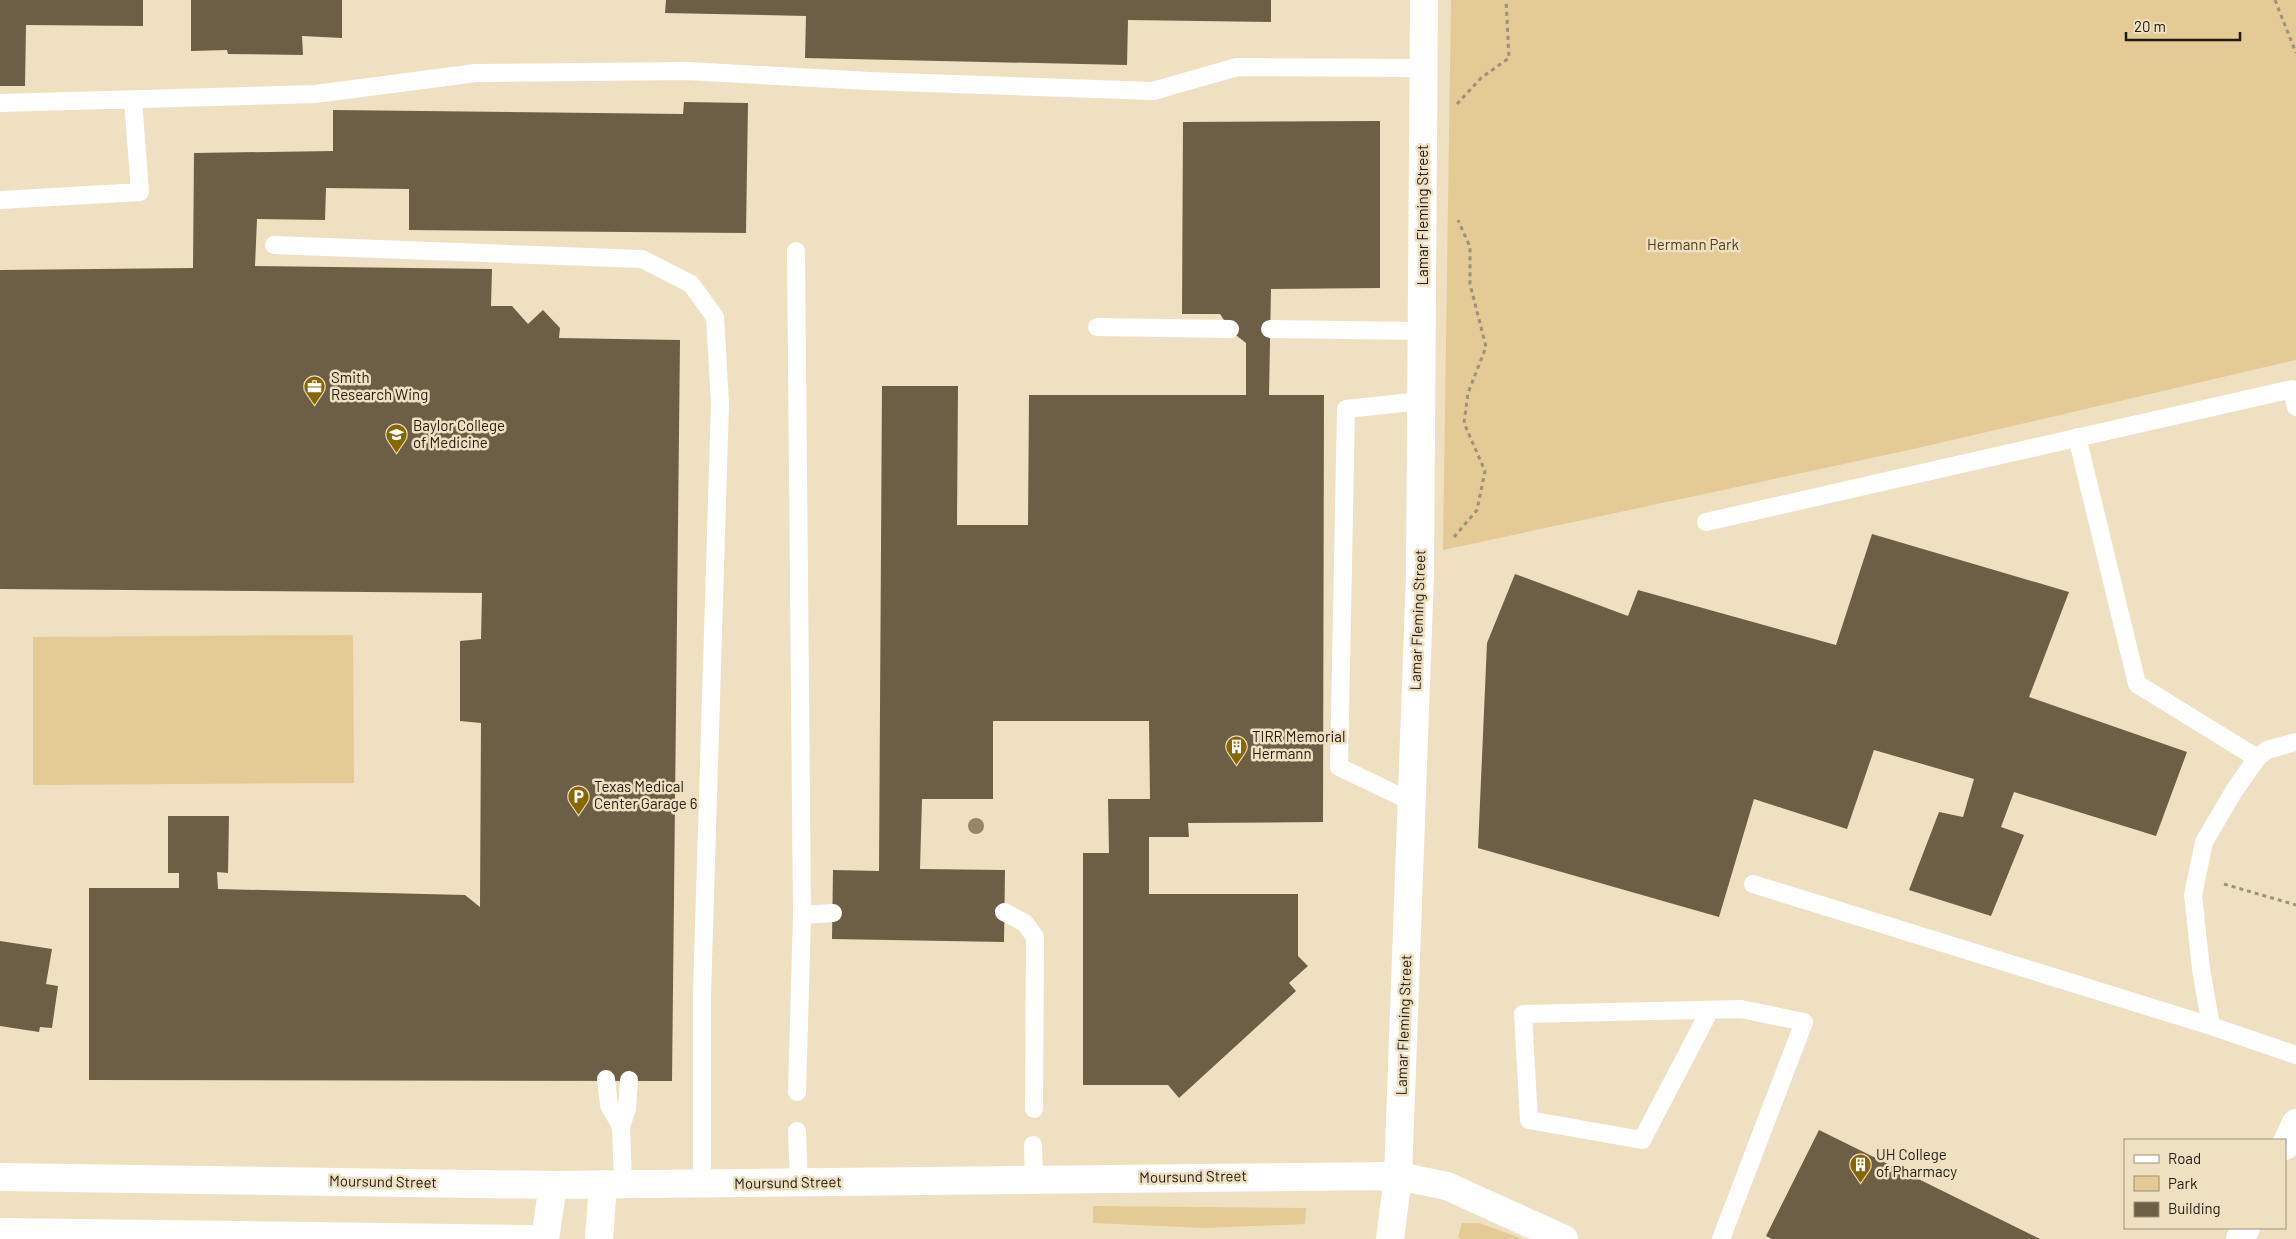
<svg xmlns="http://www.w3.org/2000/svg" width="2296" height="1239" viewBox="0 0 2296 1239" font-family="Barlow,sans-serif">
<style>
.green{fill:#e4ca94}
.building{fill:#6c5f45}
.lines{fill:none;stroke-linecap:round;stroke-linejoin:round}
.path{stroke:#9c917b;stroke-width:3;stroke-dasharray:4 4;stroke-linecap:butt}
.service{stroke:#fff;stroke-width:18}
.minor{stroke:#fff;stroke-width:28}
.tertiary{stroke:#fff;stroke-width:28}
.secondary{stroke:#fff;stroke-width:28}
.tree{fill:#968767}
.labels{text-anchor:middle;stroke-width:5;stroke-linejoin:round;paint-order:stroke}
.street-label{font-size:15px;fill:#201b10;stroke:#efe0c2}
.park-label{font-size:15px;fill:#4d3e1d;stroke:#efe0c2}
.poi-label{font-size:15px;fill:#201b10;stroke:#efe0c2;text-anchor:start}
</style>
<rect width="100%" height="100%" fill="#efe0c2"/>
<path class="green" d="M1451,0H2296V360L1909,450L1443,550Z
M353,635L354,783L33,785V637Z
M1093,1206L1306,1208L1305,1224L1206,1228L1093,1223Z
M1462,1223H1479L1523,1239H1461L1458,1237Z"/>
<path class="building" d="M0,0H143V26L26,25L25,86H0Z
M191,0H342V38L302,36L303,55L228,54L227,50L191,51Z
M666,0H1271V22L1128,20L1127,65L805,58L806,16L665,13Z
M684,102L748,103L746,233L409,230V189L326,188L325,220L257,219L255,266L492,269L491,306H512L528,324L543,310L560,328L559,338L680,340L672,1081L89,1080V888H179V873H168V816H229L228,873L217,872L218,889L465,895L480,907L481,723L460,721V641L481,639L482,593L0,589V270L193,268L194,153L333,151V110L683,114Z
M1380,121V288L1271,289L1269,395H1324L1323,822L1188,823L1189,837H1149V894H1298V956L1308,966L1289,983L1296,991L1179,1098L1168,1085H1083V853H1109L1108,799H1150L1149,721H993V799H922L920,869L1005,870L1004,942L832,939L833,870L879,871L882,386H958L957,525H1028L1029,395H1246V343L1232,332L1220,314H1182L1183,122Z
M1872,534L2069,592L2029,697L2187,752L2156,836L2014,792L2001,827L2024,835L1991,916L1909,890L1939,812L1963,817L1974,779L1874,750L1847,829L1754,799L1719,917L1478,848L1487,643L1515,574L1628,616L1638,590L1836,645Z
M0,941L52,949L46,984L58,986L52,1028L40,1027L39,1032L0,1026Z
M1819,1130L2040,1239H1772L1766,1236Z"/>
<g class="lines">
<path class="path" d="M2275,0L2296,53
M1457,104L1481,78L1509,58L1506,0
M1454,537L1477,510L1485,471L1464,423L1468,393L1486,347L1470,284V247L1458,220
M2224,884L2296,905"/>
<path class="service" d="M0,103L315,94L476,73L687,71L869,81L1153,91L1237,67L1424,68
M0,200L140,192L133,100
M274,245L642,259L691,284L715,317L720,403L702,993V1183
M796,251L802,915
M1097,327L1230,329
M1270,329L1422,331
M2077,437L2137,684L2257,758
M1706,522L2292,389L2296,407
M2296,742L2267,750L2257,758L2234,791L2204,842L2193,895L2201,969L2211,1026L2296,1055
M1412,802L1339,767L1346,409L1421,401
M1753,884L2211,1026
M1004,912L1025,923L1035,937L1034,1109
M1710,1010L1642,1140L1529,1120L1523,1014L1741,1009L1804,1022L1721,1239
M606,1079L609,1105L621,1126
M797,1092L802,915L833,913
M797,1131L799,1183
M1033,1145L1034,1179
M623,1184L621,1126L627,1109L629,1080"/>
<path class="minor" d="M545,1239L553,1185
M599,1239L603,1184
M1390,1239L1398,1176L1420,574L1424,0"/>
<path class="tertiary" d="M0,1177L553,1185L1398,1176L1447,1186L1564,1239
M0,1232L533,1239"/>
<path class="secondary" d="M2285,1146L2296,1123
M2240,1239L2246,1228"/>
</g>
<circle class="tree" cx="976" cy="826" r="8"/>
<defs>
<symbol id="office-pin" viewBox="-11 -11 22 30"><path d="M0 17L-7.5 6A9.5 9.5 0 1 1 7.5 6Z" fill="#886602" stroke="#efe0c2"/><path d="M-6-3h4V-5.5h4V-3h4V5H-6ZM-1-4.5V-3h2v-1.5ZM-6 0V1H6V0Z" fill="#fff"/></symbol>
<symbol id="university-pin" viewBox="-11 -11 22 30"><path d="M0 17L-7.5 6A9.5 9.5 0 1 1 7.5 6Z" fill="#886602" stroke="#efe0c2"/><path d="M0-5L7-2L0 1L-7-2ZM-4 1L0 2.5L4 1V4Q0 6-4 4Z" fill="#fff"/></symbol>
<symbol id="building-pin" viewBox="-11 -11 22 30"><path d="M0 17L-7.5 6A9.5 9.5 0 1 1 7.5 6Z" fill="#886602" stroke="#efe0c2"/><path d="M-4-6H4V6H1V3H-1V6H-4ZM-2.5-4.3h1.7v1.8h-1.7ZM.8-4.3h1.7v1.8H.8ZM-2.5-1h1.7V.8h-1.7ZM.8-1h1.7V.8H.8Z" fill="#fff"/></symbol>
<symbol id="parking-pin" viewBox="-11 -11 22 30"><path d="M0 17L-7.5 6A9.5 9.5 0 1 1 7.5 6Z" fill="#886602" stroke="#efe0c2"/><path d="M-3.5-5.5H1a3.5 3.5 0 0 1 0 7H-1V5.5H-3.5ZM-1-3.4V-.6H.8a1.4 1.4 0 0 0 0-2.8Z" fill="#fff"/></symbol>
</defs>
<g fill-rule="evenodd">
<use href="#office-pin" x="302" y="374" width="25" height="34"/>
<use href="#university-pin" x="384" y="422" width="25" height="34"/>
<use href="#building-pin" x="1224" y="734" width="25" height="34"/>
<use href="#parking-pin" x="566" y="784" width="25" height="34"/>
<use href="#building-pin" x="1848" y="1152" width="25" height="34"/>
</g>
<g class="labels">
<g class="street-label">
<text transform="translate(1423 215) rotate(-90)" y="5">Lamar Fleming Street</text>
<text transform="translate(1418 620) rotate(-88)" y="5">Lamar Fleming Street</text>
<text transform="translate(1404 1025) rotate(-88)" y="5">Lamar Fleming Street</text>
<text transform="translate(1193 1177) rotate(-1)" y="5">Moursund Street</text>
<text transform="translate(383 1182) rotate(1)" y="5">Moursund Street</text>
<text transform="translate(788 1183) rotate(-1)" y="5">Moursund Street</text>
</g>
<g class="park-label">
<text x="1693" y="250">Hermann Park</text>
</g>
<g class="poi-label">
<text x="331" y="383">Smith<tspan x="331" dy="17">Research Wing</tspan></text>
<text x="413" y="431">Baylor College<tspan x="413" dy="17">of Medicine</tspan></text>
<text x="1252" y="742">TIRR Memorial<tspan x="1252" dy="17">Hermann</tspan></text>
<text x="594" y="792">Texas Medical<tspan x="594" dy="17">Center Garage 6</tspan></text>
<text x="1876" y="1160">UH College<tspan x="1876" dy="17">of Pharmacy</tspan></text>
</g>
</g>
<rect x="2124" y="1139" width="162" height="90" fill="#efe0c2" stroke="#9c917b"/>
<rect x="2134" y="1155" width="25" height="8" fill="#ffffff" stroke="#9c917b"/>
<text x="2168" y="1164" font-size="15" fill="#201b10">Road</text>
<rect x="2134" y="1176" width="25" height="15" fill="#e4ca94" stroke="#9c917b"/>
<text x="2168" y="1189" font-size="15" fill="#201b10">Park</text>
<rect x="2134" y="1202" width="25" height="15" fill="#6c5f45" stroke="#9c917b"/>
<text x="2168" y="1214" font-size="15" fill="#201b10">Building</text>
<path d="M2126 32v8h114v-8" fill="none" stroke="#201b10" stroke-width="2.5"/>
<text x="2134" y="32" font-size="15" fill="#201b10" stroke="#efe0c2" stroke-width="4" paint-order="stroke">20 m</text>
</svg>
